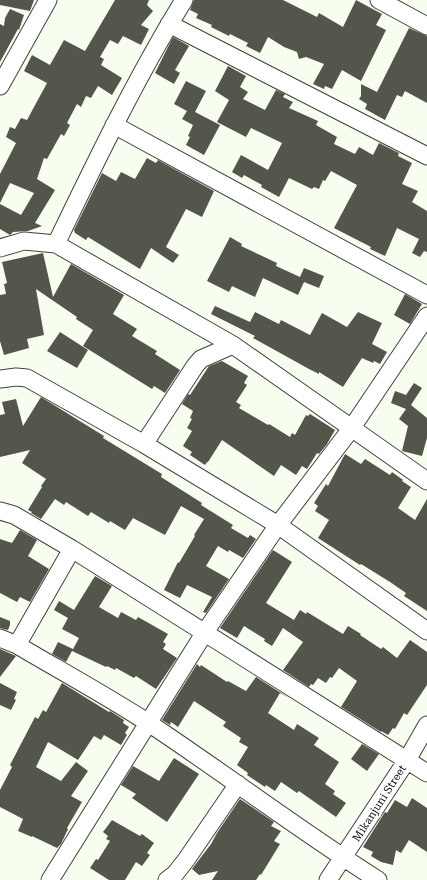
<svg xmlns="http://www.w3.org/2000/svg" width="427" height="880" viewBox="0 0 427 880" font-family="'Roboto Serif',serif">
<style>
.building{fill:#55564b}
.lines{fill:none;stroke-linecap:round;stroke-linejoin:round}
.minor-casing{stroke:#414141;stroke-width:19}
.minor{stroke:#fff;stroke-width:17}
.labels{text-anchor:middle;stroke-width:4;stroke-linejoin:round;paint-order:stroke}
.street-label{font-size:11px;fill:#0e0e0e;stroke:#fff}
</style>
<rect width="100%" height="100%" fill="#f7fef0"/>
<path class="building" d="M0,0H34L30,11L0,5Z
M115,0H149L147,5L153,11L141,25L149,29L141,45L123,36L118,44L110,40L100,57L104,59L101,65L122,78L112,95L98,86L91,98L86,96L81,107L77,104L67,123L70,125L64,136L61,134L47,159L44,158L37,179L55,190L35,223L42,226L28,231L13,232L10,235L0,229V204L21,215L34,193L10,183L0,203V174L16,143L6,137L10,127L15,129L21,118L27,120L47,83L24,71L32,55L50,65L64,40L85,51Z
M194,0H283L317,17L319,13L343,27L356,0L382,14L376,25L386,30L361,81L342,70L332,89L325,86L324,89L313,84L324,64L306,57L299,59L297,52L284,47L268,37L260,53L246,46L248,43L230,34L229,36L211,27L212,25L196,18L198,14L190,10Z
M10,9L24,15L19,30L18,29L0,62V24L4,26L5,18Z
M409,28L427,36V103L405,91L402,97L397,95L385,120L365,109L367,104L359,99L361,96V84L377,92Z
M173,37L189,46L175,70L180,73L174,84L155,73Z
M228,66L246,76L240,87L248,92L243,99L265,110L276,90L285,94L283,97L293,102L289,108L318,121L316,125L337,137L334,144L355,154L359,147L373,155L379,143L399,153L398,156L412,163L402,184L418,191L412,202L427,211V252L424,251L420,257L412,253L419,239L397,228L385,256L370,249L371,247L334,228L357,185L331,171L325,181L323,180L319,189L314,187L312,189L289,178L279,197L261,187L262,185L244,175L242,178L232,172L241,155L268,170L282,143L251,128L246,137L217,122L229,100L215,91Z
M186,81L206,91L195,112L220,125L204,155L186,145L190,137L188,136L193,125L182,119L187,111L174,104Z
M147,158L156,163L158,160L214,191L202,217L186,209L166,247L179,255L173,263L151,248L140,269L88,237L86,240L75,233L74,230L102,173L116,181L121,172L135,179Z
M230,237L242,244L241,246L277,263L276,266L300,277L304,268L324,276L319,288L304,282L298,295L263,278L255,297L232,286L229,292L207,281Z
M43,253L53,297L71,264L124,295L113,314L137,329L132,336L157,351L155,354L180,370L165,393L154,386L152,389L83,346L93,330L76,319L77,317L36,289L44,335L27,339L29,348L4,355L0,341V295L6,294L4,284L7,283L2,262Z
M405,294L422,304L410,324L394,315Z
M215,306L250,322L255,312L279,324L281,320L310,335L322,313L347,327L358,312L382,323L372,344L387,352L380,364L374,361L373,363L362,358L343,387L319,372V374L309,369L253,338L255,336L211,314Z
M60,332L88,350L77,368L47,351Z
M222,361L248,376L244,383L247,385L236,402L241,405L239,408L268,425L269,424L290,437L292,433L295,435L306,415L308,416L310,414L335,430L327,444L319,454L317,453L307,469L302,466L296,475L281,465L274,476L222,440L208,462H207L205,465L190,455L192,452L183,446L192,431L187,428L192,419L190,418L193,411L182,404L188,394L190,395L209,366Z
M414,383L422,388L411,405L427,418V438L422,456L402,451L408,426L399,419L406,409L391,403L395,391L406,395Z
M41,397L104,436L103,438L162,474L161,477L202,503L201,505L233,525L231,528L248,538L250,535L256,539L243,558L229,550L228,552L218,546L206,566L229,579L206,613L203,612L212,597L187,585L180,598L164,590L178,562L179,563L195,536L194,535L204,519L181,506L165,535L133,518L125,530L110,521L109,523L91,512L88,516L66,502L64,505L55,499L41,519L31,513L32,512L28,510L42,487L41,486L46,479L22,463L30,450L0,457V415L5,414L2,402L16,399L23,426Z
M345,454L361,464L365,459L390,475L392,472L403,480L402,481L411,487L398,508L415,520L427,499V611L404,596L406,593L390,582L361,564L360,565L318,538L329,520L315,511L318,506L314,503L326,484L328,486Z
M20,530L37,540L28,556L49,569L30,602L20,597L17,602L0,593V539L12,543Z
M273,550L292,562L266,603L294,620L300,610L306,614L307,612L343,634L348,626L361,634L360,635L381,649L383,647L397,658L410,640L427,652V685L407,715L404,713L395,729L393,728L388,735L381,731V732L341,707L357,681L339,668L332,678L330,677L326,683L318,678L313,685L311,684L309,687L283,670L303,642L283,628L272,646L264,641L265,639L244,626L237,638L220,628Z
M95,576L112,586L99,607L118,618L121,612L136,620L138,617L168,634L163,642L166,644L163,649L177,658L156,689L136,676L134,678L116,668L115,670L107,666L106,667L72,651L79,638L62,629L68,618L54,610L59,601L74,610Z
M0,617L10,621V625L8,630L0,628Z
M58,642L73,649L66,662L52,654Z
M0,649L16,656L0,677Z
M197,664L200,667L201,665L227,682L228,681L246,691L256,677L289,698L280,693L268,713L294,730L297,724L319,738L314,745L339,762L325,784L335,791L333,794L346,803L336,817L299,791L297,793L281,782L275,791L266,785L265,787L247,775L248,773L237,765L248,747L239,742L241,738L223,726L226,722L194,701L178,727L171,722L170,725L162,720Z
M0,683L17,692L14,699L16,700L11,710L0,705Z
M62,683L109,712L110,711L124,720L123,723L129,727L125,733L127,735L121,745L104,735L101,740L94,736L78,760L48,742L36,767L61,781L76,762L88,771L71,796L82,802L67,828L68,829L61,844L57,848L32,836V837L18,831L23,819L0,807V790L12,767L10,765L35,717L38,719L43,710L46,712Z
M362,744L379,754L367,771L351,759Z
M174,758L199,774L167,822L132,798L136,794L121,785L133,766L159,781Z
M412,798L427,808V852L409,840L401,853L396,850L393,865L381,862L371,856L373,852L363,847L378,823L385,812L387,813L395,800L407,807Z
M240,799L274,822L271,826L281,831L274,841L280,844L261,875L260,874L256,880H212L218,871L199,875L192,869L211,844L217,833Z
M112,820L140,836L142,834L154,843L147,853L150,855L142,866L136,862L125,880H109L90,868L96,859L98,860L110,841L106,839L108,836L103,832Z"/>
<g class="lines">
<defs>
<path id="minor" d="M379,0L427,26
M169,24L427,156
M0,86L48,0
M114,125L427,295
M56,244C96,161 136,78 184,0
M0,248L24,241L56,244L233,345L427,481
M0,379L16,377L27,378L144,444L278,525L427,631
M144,444L195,366L201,359L233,345
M0,511L14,515L72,549L427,773
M0,638L17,645C61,671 107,696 150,724C227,775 300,831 378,880
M17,645L72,549
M50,880L205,632L278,525L351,429L427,316
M167,880L175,874L186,860L238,784
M328,880L407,760L427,725"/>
</defs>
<use href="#minor" class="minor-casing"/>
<use href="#minor" class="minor"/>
</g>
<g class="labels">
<g class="street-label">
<text transform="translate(379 803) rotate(-57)" y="4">Mikanjuni Street</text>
</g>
</g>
</svg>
